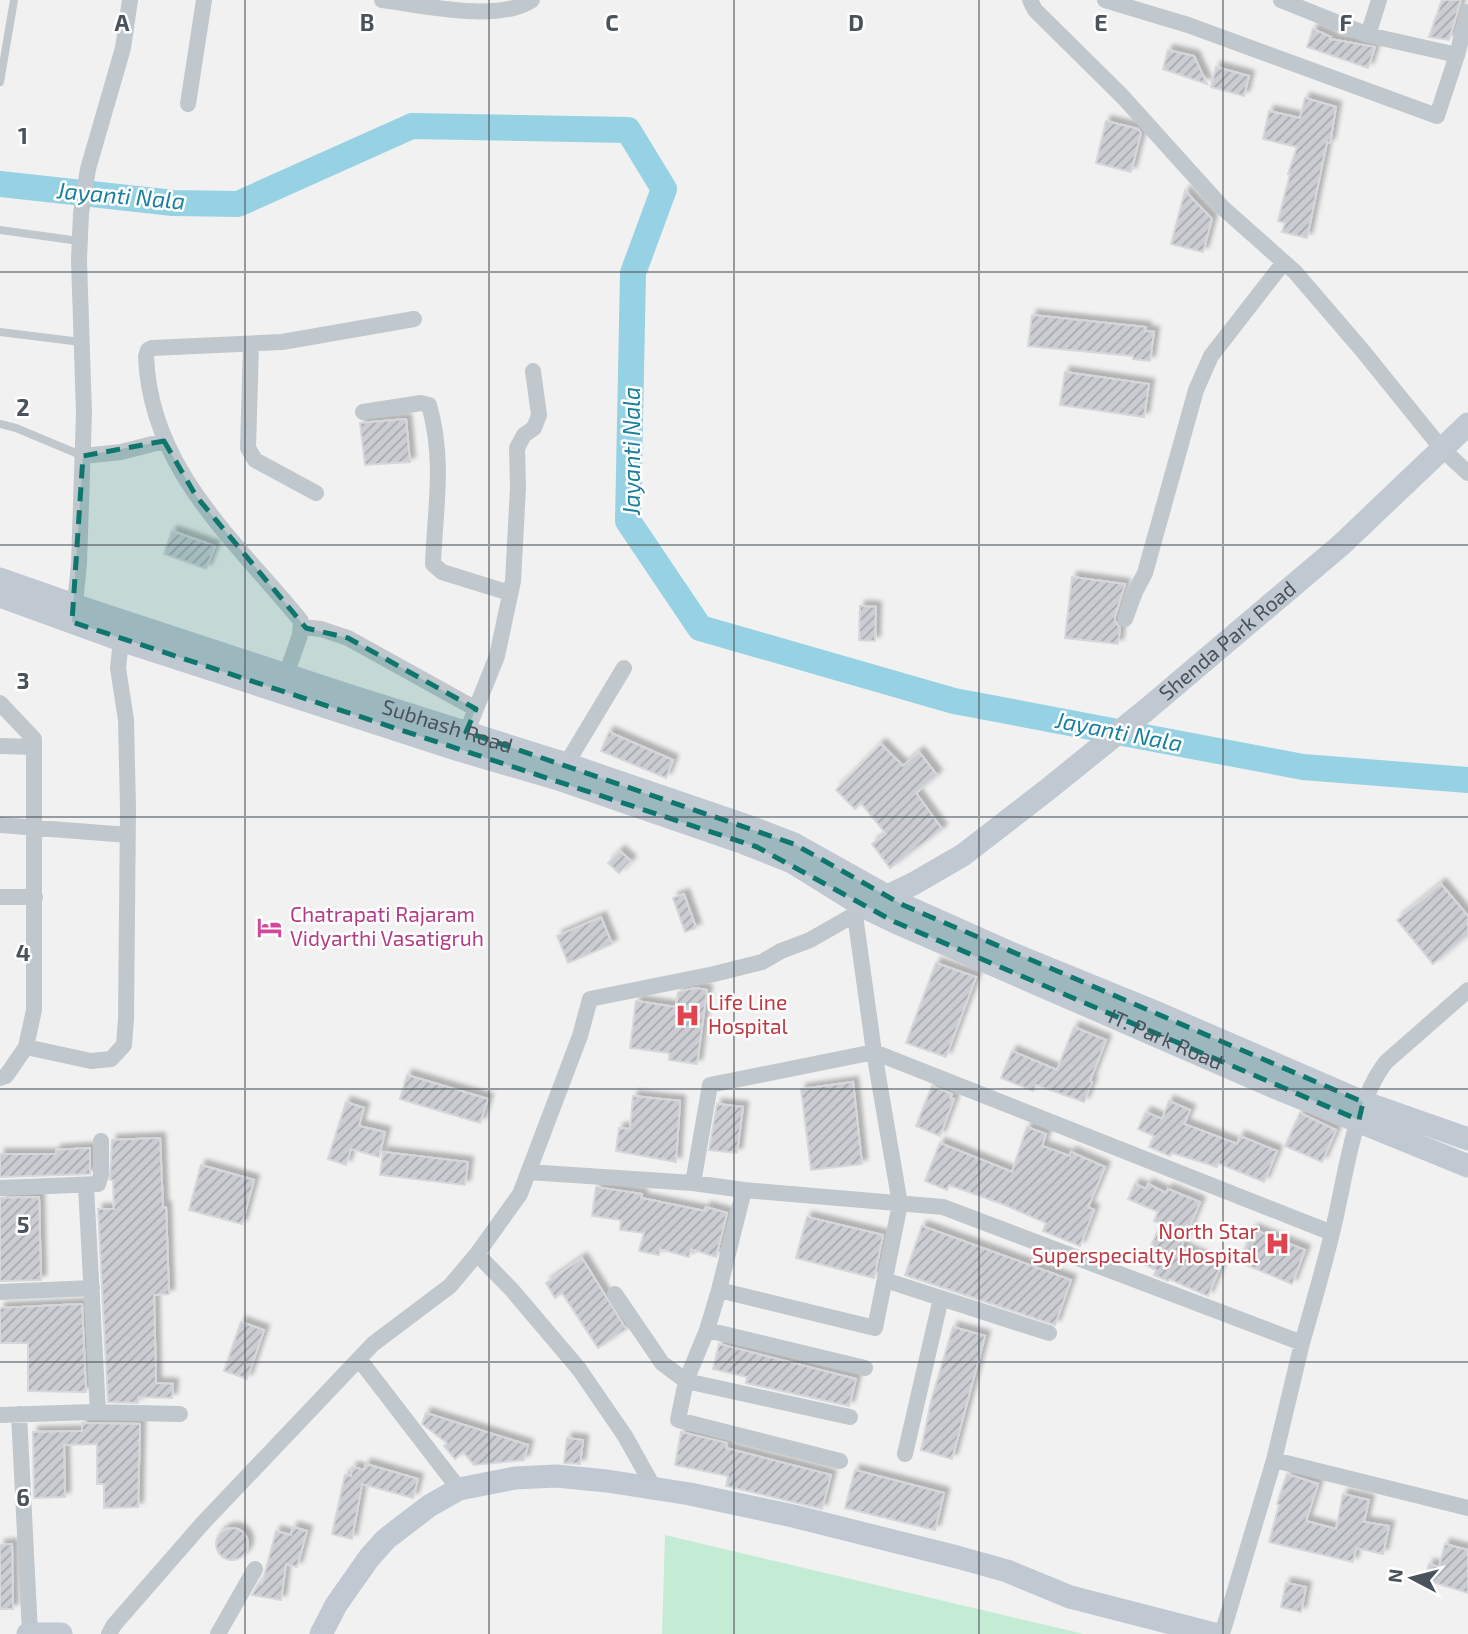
<svg xmlns="http://www.w3.org/2000/svg" width="1468" height="1634" viewBox="0 0 1468 1634" font-family="'Exo 2',sans-serif">
<style>
.garden{fill:#c4ebd4}
.lines{fill:none;stroke-linecap:round;stroke-linejoin:round}
.river{stroke:#96d2e3;stroke-width:26}
.building{fill:url(#building-hatch);stroke:#d5d7db;stroke-width:2;filter:url(#shadow)}
.lane{stroke:#c0c7cd;stroke-width:8}
.street{stroke:#c0c7cd;stroke-width:16}
.secondary{stroke:#c0c8d2;stroke-width:23}
.marked{fill:#0f766e;fill-opacity:0.2;stroke:#0f766e;stroke-width:5;stroke-dasharray:14 9;stroke-linejoin:round}
.grid{fill:none;stroke:#4a535c;stroke-width:2;stroke-opacity:0.55}
.labels{text-anchor:middle;stroke-width:5;stroke-linejoin:round;paint-order:stroke}
.street-label{font-size:21px;fill:#4a535c;stroke:#fff}
.hotel-label{font-size:21px;fill:#b23c85;stroke:#fff;text-anchor:start}
.health-label{font-size:21px;fill:#be3a42;stroke:#fff;text-anchor:start}
.water-label{font-size:23px;font-style:italic;fill:#1b809e;stroke:#fff}
.grid-label{font-size:23px;text-anchor:middle;font-weight:bold;fill:#4a535c;stroke:#fff;stroke-width:5;stroke-linejoin:round;paint-order:stroke}
</style>
<defs>
<pattern id="building-hatch" width="6" height="6" patternUnits="userSpaceOnUse" patternTransform="scale(1.75)"><rect width="6" height="6" fill="#cbcdd2"/><path d="M-1 1l2-2M0 6l6-6M5 7l2-2" fill="none" stroke="#a7a9ae"/></pattern>
<filter id="shadow"><feDropShadow dx="5" dy="-5" stdDeviation="2" flood-color="#0004"/></filter>
</defs>
<rect width="100%" height="100%" fill="#f2f1f1"/>
<path class="garden" d="M665,1535L1084,1634H662Z"/>
<g class="lines">
<path class="river" d="M0,184L173,203L238,204L412,126L628,130L664,189L633,273L628,521L700,628L954,701L1303,767L1468,780"/>
</g>
<path class="building" d="M1442,0H1461L1449,40L1429,37Z
M1313,29L1331,37L1330,39L1375,47L1368,68L1307,47Z
M1168,50L1194,56L1207,84L1163,69Z
M1216,67L1249,76L1244,96L1211,87Z
M1305,98L1336,107L1330,143L1327,142L1307,238L1282,232L1285,223L1278,221L1290,174H1288L1297,147L1263,139L1269,111L1300,118Z
M1106,121L1138,129L1141,133L1131,172L1096,163Z
M1185,191L1212,219L1203,252L1171,244Z
M1032,315L1146,327L1145,331L1154,332L1150,361L1133,359V356L1028,346Z
M1065,372L1149,384L1144,417L1060,405Z
M406,419L410,462L365,465L360,423Z
M172,531L215,546L206,569L164,554Z
M1072,577L1125,584L1115,616V621L1120,628L1118,644L1065,638Z
M860,606L876,607L875,641L859,640Z
M609,732L673,760L666,778L601,751Z
M881,744L903,766L919,752L937,775L916,793L942,829L890,868L872,844L886,834L861,803L855,809L836,790Z
M620,851L631,861L619,873L608,863Z
M1441,884L1468,916V935L1433,964L1397,920Z
M684,894L696,928L685,932L673,898Z
M601,917L612,944L568,963L557,936Z
M936,963L976,977L946,1057L906,1043Z
M695,988L707,990L697,1064L669,1060V1053L630,1048L636,1001L676,1007L678,992Z
M1074,1027L1106,1040L1090,1081L1092,1082L1084,1102L1036,1085L1033,1091L1001,1078L1012,1051L1057,1070Z
M407,1075L488,1099L480,1123L400,1099Z
M853,1082L862,1164L811,1170L801,1089Z
M932,1086L952,1094L950,1098L954,1099L940,1136L916,1126Z
M633,1096L680,1101L676,1162L616,1151L619,1128L630,1129Z
M1169,1101L1190,1110L1184,1124L1237,1144L1240,1136L1277,1151L1264,1182L1218,1163L1217,1167L1172,1153L1170,1156L1149,1147L1154,1136L1138,1129L1146,1112L1162,1119Z
M346,1102L364,1108L359,1126L385,1132L379,1157L351,1149L346,1165L328,1159Z
M717,1104L743,1107L737,1153L709,1150Z
M1300,1113L1336,1130L1322,1162L1285,1146Z
M1027,1127L1046,1134L1042,1146L1070,1156L1071,1152L1105,1167L1088,1207L1094,1210L1080,1246L1043,1231L1046,1223L1005,1205L949,1185L947,1190L925,1181L940,1143L1012,1172Z
M160,1138L163,1207H166L169,1294L154,1295L156,1383L173,1384L172,1398L138,1397V1403L108,1402L98,1209H114L113,1180H110L112,1140Z
M90,1148V1174L0,1177V1154H56V1150Z
M383,1152L468,1162L465,1185L380,1175Z
M201,1165L254,1180L242,1224L189,1210Z
M1135,1184L1146,1189L1148,1184L1166,1193L1168,1189L1200,1202L1181,1247L1221,1265L1208,1296L1169,1279L1168,1281L1154,1275L1156,1270L1143,1264L1161,1224L1154,1221L1158,1212L1128,1199Z
M596,1187L642,1194L641,1198L705,1211L706,1207L727,1213L716,1257L691,1249L689,1257L660,1249L659,1255L639,1251L644,1233L620,1230L621,1220L592,1216Z
M39,1197L41,1280L0,1281V1198Z
M807,1217L883,1235L874,1278L796,1258Z
M922,1226L1071,1280L1055,1325L905,1275Z
M1253,1229L1305,1250L1292,1284L1239,1262Z
M582,1258L626,1329L598,1348L562,1293L555,1298L546,1283Z
M82,1304L86,1392L28,1391V1343H0V1308Z
M241,1322L264,1330L247,1379L224,1371Z
M953,1327L985,1336L952,1459L921,1450L931,1401Z
M719,1344L856,1379L849,1406L746,1383L747,1377L713,1369Z
M426,1413L528,1445L524,1460L474,1465L463,1452L455,1459L444,1446L447,1443L422,1424Z
M82,1423L140,1424L138,1507L104,1508V1484H97V1444L64,1445L65,1497L34,1498L33,1432L82,1431Z
M681,1432L727,1443L726,1448L831,1475L822,1509L726,1486L728,1476L675,1465Z
M567,1438L583,1440L580,1464L564,1463Z
M366,1464L418,1479L413,1498L362,1484L352,1539L332,1534L345,1475L351,1476L352,1467L364,1470Z
M855,1470L944,1493L935,1530L845,1508Z
M1287,1474L1318,1484L1306,1521L1336,1529L1343,1494L1369,1500L1364,1522L1389,1526L1383,1554L1356,1548L1353,1562L1269,1542L1279,1505L1277,1504Z
M293,1527L307,1531L297,1567L286,1564L281,1600L252,1595L259,1583L262,1584L276,1531L291,1535Z
M216 1544a16 16 0 1 1 32 0a16 16 0 1 1-32 0Z
M12,1544L13,1609H0V1545Z
M1445,1544L1468,1550V1593L1425,1580L1429,1564L1439,1567Z
M1286,1583L1306,1587L1301,1612L1281,1607Z"/>
<g class="lines">
<path class="lane" d="M0,82L14,0
M0,230L79,241
M0,332L81,342
M0,424L16,428L83,456"/>
<path class="street" d="M382,0C422,5 498,23 532,0
M1030,0L1035,10L1123,97L1223,208L1295,272L1362,350L1442,449L1468,473
M1105,0L1188,25L1437,116L1457,55L1468,12
M1281,0L1368,35L1457,55
M1368,35L1379,0
M188,104L204,0
M251,344L248,448L255,460L316,493
M363,412L421,403L429,405C445,461 435,509 433,564L442,572L510,593
M83,456L121,452L164,441
M74,613L79,564L84,413L79,260L81,213L88,169L123,48L130,0
M1125,619L1135,592L1145,573L1196,390L1211,356L1284,262
M302,627L321,629L348,638L476,709
M286,675L300,635L301,621C235,540 150,469 146,356L148,350L152,348L282,342L414,319
M0,703L34,739V1010L26,1047L6,1076L0,1078
M463,741L497,656L513,581L518,488L517,448L524,435L534,428L539,415L533,371
M0,746L34,747
M562,771L624,668
M0,825L128,835
M0,897H35
M855,915L874,1052L1332,1233
M26,1047L91,1061L111,1059L124,1045L126,1018L128,809L126,720L118,668L121,640
M528,1172L693,1183L744,1190L943,1207L1302,1343C1313,1305 1324,1267 1333,1229C1346,1176 1353,1105 1386,1062L1468,990
M693,1183L710,1085L874,1052L900,1204L875,1328L719,1290
M86,1186L98,1412
M0,1188L98,1184L101,1175V1141
M744,1190L719,1290L707,1330L686,1381L678,1420L840,1461
M477,1254L512,1290L579,1369L625,1436L654,1488
M885,1280L1049,1333
M0,1292L92,1288
M615,1294L662,1363L686,1381L850,1417
M707,1330L865,1368
M1302,1343L1274,1460L1468,1508
M359,1359L459,1489
M19,1414L30,1633
M0,1415L92,1412L180,1414
M905,1454L941,1298
M109,1634L114,1625L202,1524L373,1344L450,1286L477,1254L520,1194L580,1036L590,999L714,974L762,962L781,951L810,940L866,908
M218,1634L255,1569
M1222,1634L1274,1460"/>
<g class="secondary">
<path id="s1" d="M0,579L80,607L347,695L566,764L750,827L794,844L903,905L1015,955L1155,1012L1363,1102L1468,1139"/>
<path id="s2" d="M0,596L121,640L459,750L558,779L744,843L792,862L866,908L895,922L1274,1087L1468,1166"/>
<path id="s3" d="M877,901L913,884L963,855L1047,790L1145,711L1341,545L1468,424"/>
<path d="M28,1634H61"/>
<path d="M321,1634L336,1605L369,1558L386,1539L429,1506L459,1489L515,1478L556,1476L607,1481L690,1494L793,1516L957,1557L1007,1571L1070,1597L1214,1634"/>
</g>
</g>
<path class="marked" d="M164,441L196,496L306,628L348,638L476,709L466,732L794,844L903,905L1363,1102L1359,1120L895,922L757,847L72,622L83,456Z"/>
<path class="grid" d="M245,0V1634M489,0V1634M734,0V1634M979,0V1634M1223,0V1634M0,272H1468M0,545H1468M0,817H1468M0,1089H1468M0,1362H1468"/>
<defs>
<symbol id="hotel-bare" viewBox="-9 -9 18 18"><path d="M-6-4.5h1.5V1H6V5H4.5V3h-9V5H-6ZM-4 0a1.8 1.8 0 1 1 3.6 0ZM.5 0V-2.5h3Q6-2.5 6 0Z" fill="#d1479c" stroke="#fff" stroke-width="2.5" paint-order="stroke"/></symbol>
<symbol id="hospital-bare" viewBox="-9 -9 18 18"><path d="M-5-5h3v3.5h4V-5h3V5h-3V1.5h-4V5h-3Z" fill="#e0444e" stroke="#fff" stroke-width="2.5" paint-order="stroke"/></symbol>
</defs>
<g fill-rule="evenodd">
<use href="#hotel-bare" x="252" y="910" width="35" height="35"/>
<use href="#hospital-bare" x="670" y="998" width="35" height="35"/>
<use href="#hospital-bare" x="1260" y="1226" width="35" height="35"/>
</g>
<g class="labels">
<g class="street-label">
<text dy="7" stroke="none"><textPath href="#s3" startOffset="438">Shenda Park Road</textPath></text>
<text dy="7" stroke="none"><textPath href="#s1" startOffset="471">Subhash Road</textPath></text>
<text dy="7" stroke="none"><textPath href="#s2" startOffset="1250">IT. Park Road</textPath></text>
</g>
<g class="hotel-label">
<text x="290" y="922">Chatrapati Rajaram<tspan x="290" dy="24">Vidyarthi Vasatigruh</tspan></text>
</g>
<g class="health-label">
<text x="708" y="1010">Life Line<tspan x="708" dy="24">Hospital</tspan></text>
<text x="1258" y="1239" text-anchor="end">North Star<tspan x="1258" dy="24">Superspecialty Hospital</tspan></text>
</g>
<g class="water-label">
<text transform="translate(121 196) rotate(5)" y="8">Jayanti Nala</text>
<text transform="translate(632 451) rotate(-90)" y="8">Jayanti Nala</text>
<text transform="translate(1119 732) rotate(11)" y="8">Jayanti Nala</text>
</g>
</g>
<g class="grid-label">
<text x="122" y="31">A</text>
<text x="367" y="31">B</text>
<text x="612" y="31">C</text>
<text x="856" y="31">D</text>
<text x="1101" y="31">E</text>
<text x="1346" y="31">F</text>
<text x="23" y="144">1</text>
<text x="23" y="416">2</text>
<text x="23" y="689">3</text>
<text x="23" y="961">4</text>
<text x="23" y="1233">5</text>
<text x="23" y="1506">6</text>
</g>
<g transform="translate(1412 1578) rotate(277)" stroke="#ffffff" stroke-width="5" paint-order="stroke">
<path d="M0-5L12 26L0 18L-12 26Z" fill="#4a535c"/>
<text y="-10" font-size="19" font-weight="bold" text-anchor="middle" fill="#4a535c">N</text>
</g>
</svg>
